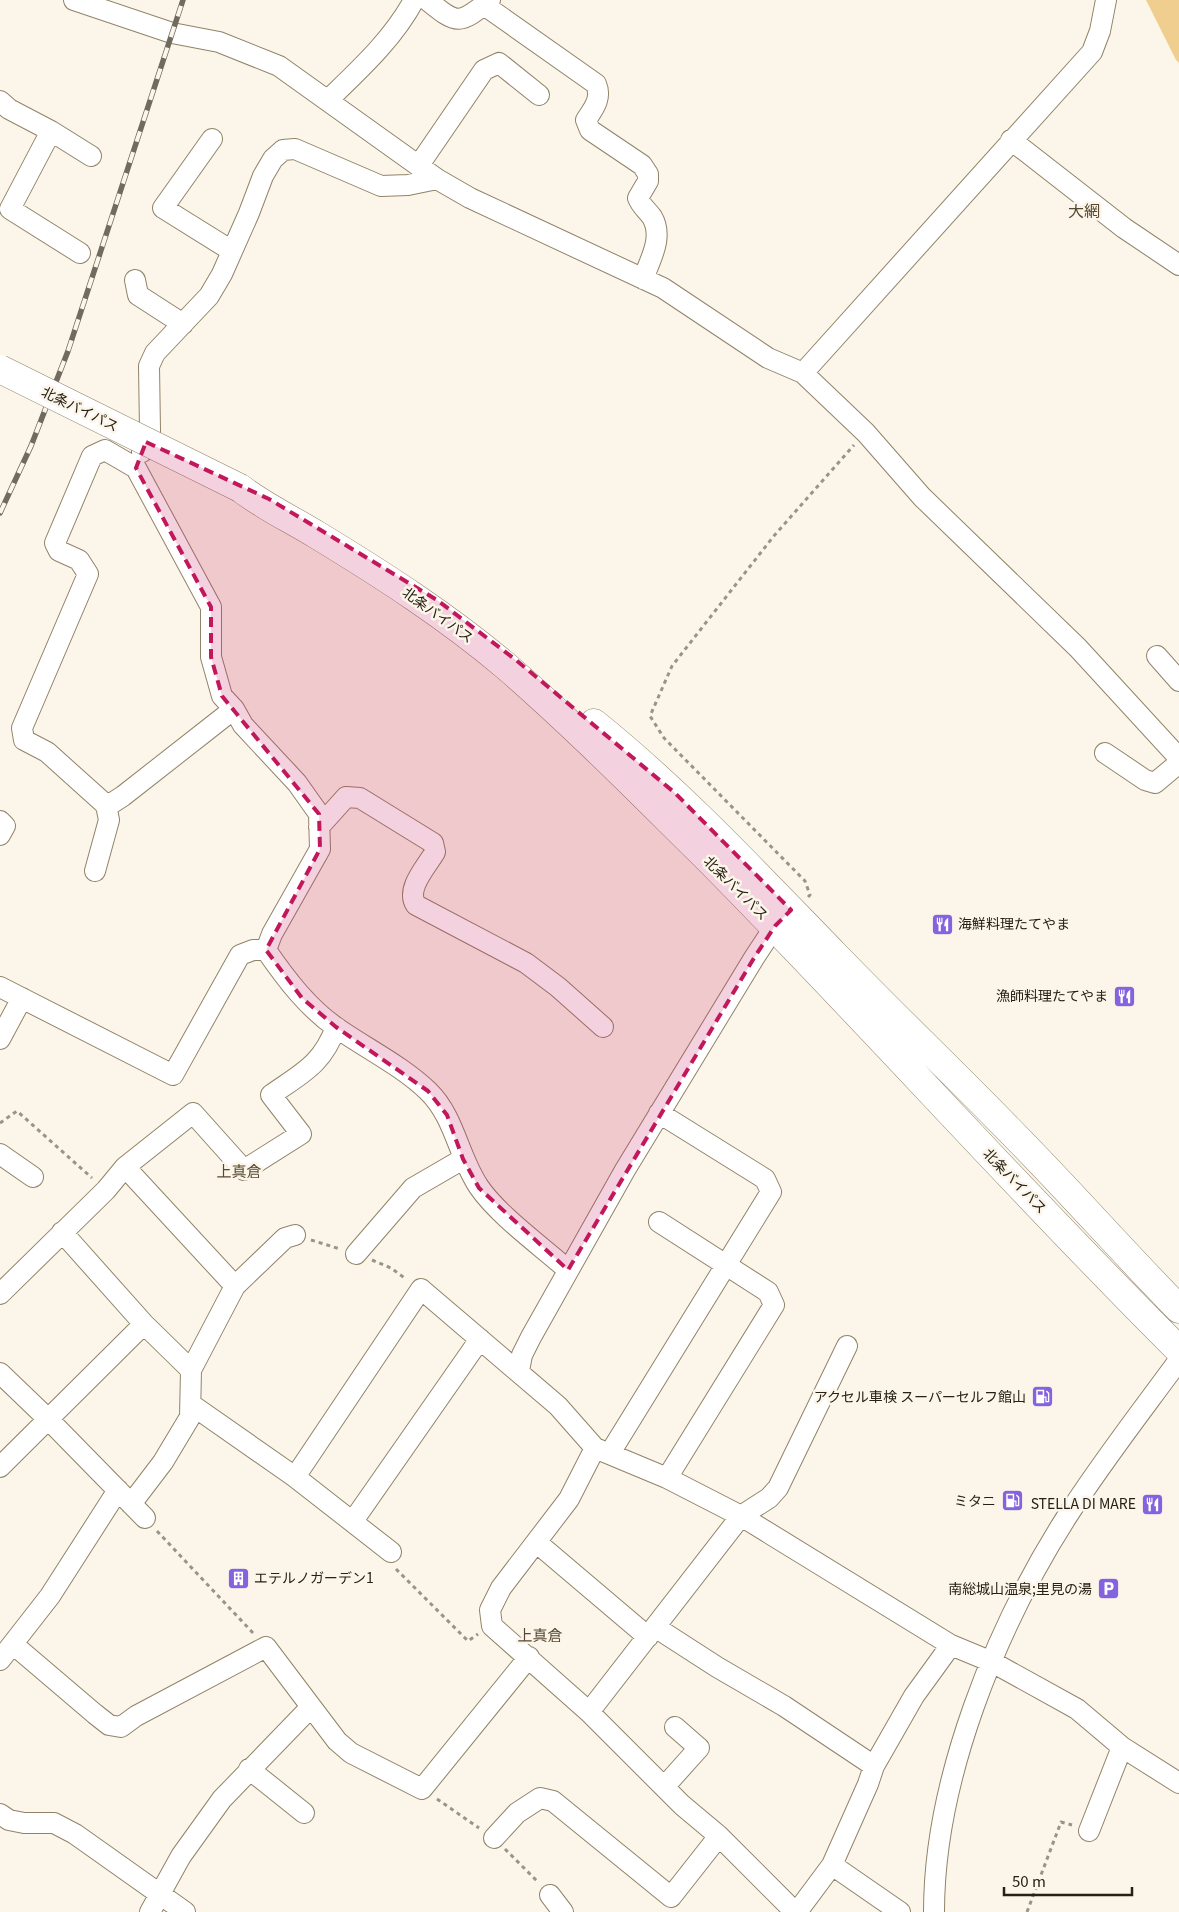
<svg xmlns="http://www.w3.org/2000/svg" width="1179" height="1912" viewBox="0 0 1179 1912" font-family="Georgia,'Noto Sans JP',serif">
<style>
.green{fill:#efce90}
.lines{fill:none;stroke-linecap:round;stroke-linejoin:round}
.minor-casing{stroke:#918368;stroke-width:22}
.highway-casing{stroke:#918368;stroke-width:29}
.path{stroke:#9a9488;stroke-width:3;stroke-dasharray:4 4;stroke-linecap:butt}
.minor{stroke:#fff;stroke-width:20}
.highway{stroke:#fff;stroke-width:28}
.rail-casing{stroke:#706a5f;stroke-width:5.5}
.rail{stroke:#fcf6ea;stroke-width:4;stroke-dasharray:11;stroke-linecap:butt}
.highway-bridge-casing{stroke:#918368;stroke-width:29;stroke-linecap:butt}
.highway-bridge{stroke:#fff;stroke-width:28}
.marked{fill:#c2185b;fill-opacity:0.2;stroke:#c2185b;stroke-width:4;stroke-dasharray:10 6;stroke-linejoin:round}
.labels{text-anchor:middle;stroke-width:5;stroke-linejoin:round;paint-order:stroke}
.street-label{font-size:14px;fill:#262015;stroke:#fcf6ea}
.poi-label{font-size:14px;fill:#262015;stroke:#fcf6ea;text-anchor:end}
.neighbourhood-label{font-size:15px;fill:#574931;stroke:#fcf6ea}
.quarter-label{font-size:16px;fill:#574931;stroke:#fcf6ea}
</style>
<rect width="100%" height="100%" fill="#fcf6ea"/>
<path class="green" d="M1146,0H1179V63L1176,60Z"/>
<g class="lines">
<defs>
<path id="minor" d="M74,0L172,33L219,42L279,66L437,179L470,198L663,288L768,358L803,373L866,433L922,497L1078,648L1179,758
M427,0C457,24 458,26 490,0
M484,5L596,84C602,98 594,108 586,120L590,130L642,165L648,174V181L638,198C641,206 647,210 652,217C664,237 650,260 643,279
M328,100C360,69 393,39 414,0
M0,101L9,109L51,131L91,156
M51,131L10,209L80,253
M212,139L163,208L232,251
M1011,140L1124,228L1179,265
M419,165L484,70L499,63L539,95
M135,280L138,295L183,324
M803,373L1092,52L1100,31L1106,0
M142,452L150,431L149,366L155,353L209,296L222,274L249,213L263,176L273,159L283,150L295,149L381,186L408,185L437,179
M1157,656L1179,681
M1105,753L1145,780L1155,783L1179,763
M106,807L123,796L234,709
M0,821L5,826L0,835
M319,827L346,797L360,798L433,843L435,852C427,866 405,889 416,905L526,963L558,987L603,1027
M95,871L109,820L106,805L47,752L24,740L22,728L88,574L79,560L59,551L55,543L92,456L105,450L136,468L211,607V657L222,696L234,709L243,725L297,783L319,814L320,849L272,934L266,950
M266,950C286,979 308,1008 337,1028C367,1049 402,1066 428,1091C455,1117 458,1156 479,1187C498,1215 541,1246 568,1270
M0,987L173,1075L240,955L253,950H266
M0,1039L22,998
M0,1154L33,1177
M125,1167L235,1286
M659,1222L768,1292L774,1305L667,1478
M62,1232L144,1324L191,1370L190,1417L163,1462L131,1504
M356,1254L413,1188L463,1159
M0,1294L106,1190L125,1167L193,1113L244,1170L301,1134L271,1095C302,1073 322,1065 336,1027
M191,1370L235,1286L285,1238L295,1235
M519,1371L522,1355L531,1337L625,1170L754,958L775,926L783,918
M0,1373L49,1420L145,1518
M192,1405L295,1477L391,1552
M595,1448L569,1499L501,1588L490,1610L492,1626L589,1712L682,1805L719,1836L795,1912
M610,1453L771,1192L765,1179L659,1113
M0,1467L144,1324
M295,1477L421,1289L558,1406L595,1448L667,1478L741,1516L951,1645L992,1662L1077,1709L1122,1747L1179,1783
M353,1521L480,1339
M536,1542L648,1637
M655,1627L717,1667L784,1706L874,1766
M14,1645L95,1714L109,1725L121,1727L136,1716L266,1647L337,1741L351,1753L422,1789L529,1657
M0,1660L50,1596L118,1490
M589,1712L741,1516L769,1498L778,1488L847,1346
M249,1769L304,1813
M664,1787L699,1748L675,1727
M0,1814L9,1820L24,1823H54L75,1834L185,1912
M1089,1831L1122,1747
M494,1838L517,1813L540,1798L553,1801L671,1897L719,1836
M832,1865L900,1912
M550,1895L563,1912
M150,1912L181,1856L222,1799L310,1708
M797,1912L832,1865L868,1784L874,1766L914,1696L951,1645
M934,1912C934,1780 996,1628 1066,1518C1101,1463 1141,1412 1179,1360"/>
<path id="highway" d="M240,488C265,507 291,519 317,535C383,575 448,617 507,667C575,726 638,790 702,853C864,1016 1016,1188 1179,1350
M594,723C681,793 756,874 834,954C895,1017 958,1077 1019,1140C1073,1195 1125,1254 1179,1309"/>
</defs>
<use href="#minor" class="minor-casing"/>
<use href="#highway" class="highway-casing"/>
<path class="path" d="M808,897L810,895L805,881L664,738L650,716L672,666L773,537L854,445
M0,1123L17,1111L92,1178
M311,1240L340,1249
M372,1260L391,1268L406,1279
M157,1531L254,1634
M396,1569L468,1641L478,1634
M437,1799L479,1828
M505,1849L538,1882
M1027,1912L1061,1822L1072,1825"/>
<use href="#minor" class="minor"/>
<use href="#highway" class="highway"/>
<defs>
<path id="rail" d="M0,513L31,446L68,351L183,0"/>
</defs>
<use href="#rail" class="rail-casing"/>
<use href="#rail" class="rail"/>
<defs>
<path id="highway-bridge" d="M0,369L240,488"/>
</defs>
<use href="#highway-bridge" class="highway-bridge-casing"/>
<use href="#highway-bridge" class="highway-bridge"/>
</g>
<path class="marked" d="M146,442L269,499L437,600L516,660L675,793L791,910L775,926L754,958L568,1270L479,1188L463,1159L447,1115L428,1091L336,1027L302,998L266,950L320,849L319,814L222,696L211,657V607L136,468Z"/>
<defs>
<symbol id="restaurant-square" viewBox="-11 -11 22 22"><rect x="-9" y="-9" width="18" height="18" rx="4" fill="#8563de" stroke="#fcf6ea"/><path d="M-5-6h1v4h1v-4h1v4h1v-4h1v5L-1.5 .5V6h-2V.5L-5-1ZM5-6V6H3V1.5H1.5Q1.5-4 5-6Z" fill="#fff"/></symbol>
<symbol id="fuel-square" viewBox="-11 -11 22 22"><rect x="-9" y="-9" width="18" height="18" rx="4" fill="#8563de" stroke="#fcf6ea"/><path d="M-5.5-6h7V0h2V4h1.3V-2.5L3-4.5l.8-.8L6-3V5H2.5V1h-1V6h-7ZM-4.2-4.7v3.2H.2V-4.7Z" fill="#fff"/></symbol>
<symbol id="building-square" viewBox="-11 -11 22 22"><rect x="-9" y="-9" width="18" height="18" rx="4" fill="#8563de" stroke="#fcf6ea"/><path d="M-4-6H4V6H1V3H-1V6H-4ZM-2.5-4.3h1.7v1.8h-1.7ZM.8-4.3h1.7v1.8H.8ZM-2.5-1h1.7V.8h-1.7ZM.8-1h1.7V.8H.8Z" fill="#fff"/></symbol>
<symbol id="parking-square" viewBox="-11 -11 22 22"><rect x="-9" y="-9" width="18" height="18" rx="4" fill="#8563de" stroke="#fcf6ea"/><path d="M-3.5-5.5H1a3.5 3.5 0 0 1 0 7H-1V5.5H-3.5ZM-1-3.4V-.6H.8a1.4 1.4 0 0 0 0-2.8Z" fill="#fff"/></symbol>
</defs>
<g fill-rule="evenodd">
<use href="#restaurant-square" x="930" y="912" width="25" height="25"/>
<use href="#restaurant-square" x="1112" y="984" width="25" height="25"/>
<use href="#fuel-square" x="1030" y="1384" width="25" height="25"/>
<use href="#fuel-square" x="1000" y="1488" width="25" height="25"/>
<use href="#restaurant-square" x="1140" y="1492" width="25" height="25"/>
<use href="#building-square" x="226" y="1566" width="25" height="25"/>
<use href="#parking-square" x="1096" y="1576" width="25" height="25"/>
</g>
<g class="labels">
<g class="street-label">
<text transform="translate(80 409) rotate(26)" y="5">北条バイパス</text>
<text transform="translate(438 615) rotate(36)" y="5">北条バイパス</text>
<text transform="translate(736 888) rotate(45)" y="5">北条バイパス</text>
<text transform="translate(1015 1181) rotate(46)" y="5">北条バイパス</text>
</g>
<g class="poi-label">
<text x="958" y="929" text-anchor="start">海鮮料理たてやま</text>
<text x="1108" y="1001">漁師料理たてやま</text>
<text x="1026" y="1402">アクセル車検 スーパーセルフ館山</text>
<text x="996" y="1506">ミタニ</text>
<text x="1136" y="1509">STELLA DI MARE</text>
<text x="254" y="1583" text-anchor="start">エテルノガーデン1</text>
<text x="1092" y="1594">南総城山温泉;里見の湯</text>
</g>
<g class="neighbourhood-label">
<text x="239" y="1177">上真倉</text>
<text x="540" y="1641">上真倉</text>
</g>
<g class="quarter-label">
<text x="1084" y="217">大網</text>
</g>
</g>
<path d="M1004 1887v8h128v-8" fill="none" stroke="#262015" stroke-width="2.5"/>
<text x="1012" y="1887" font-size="15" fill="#262015" stroke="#fcf6ea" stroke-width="4" paint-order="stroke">50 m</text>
</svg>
